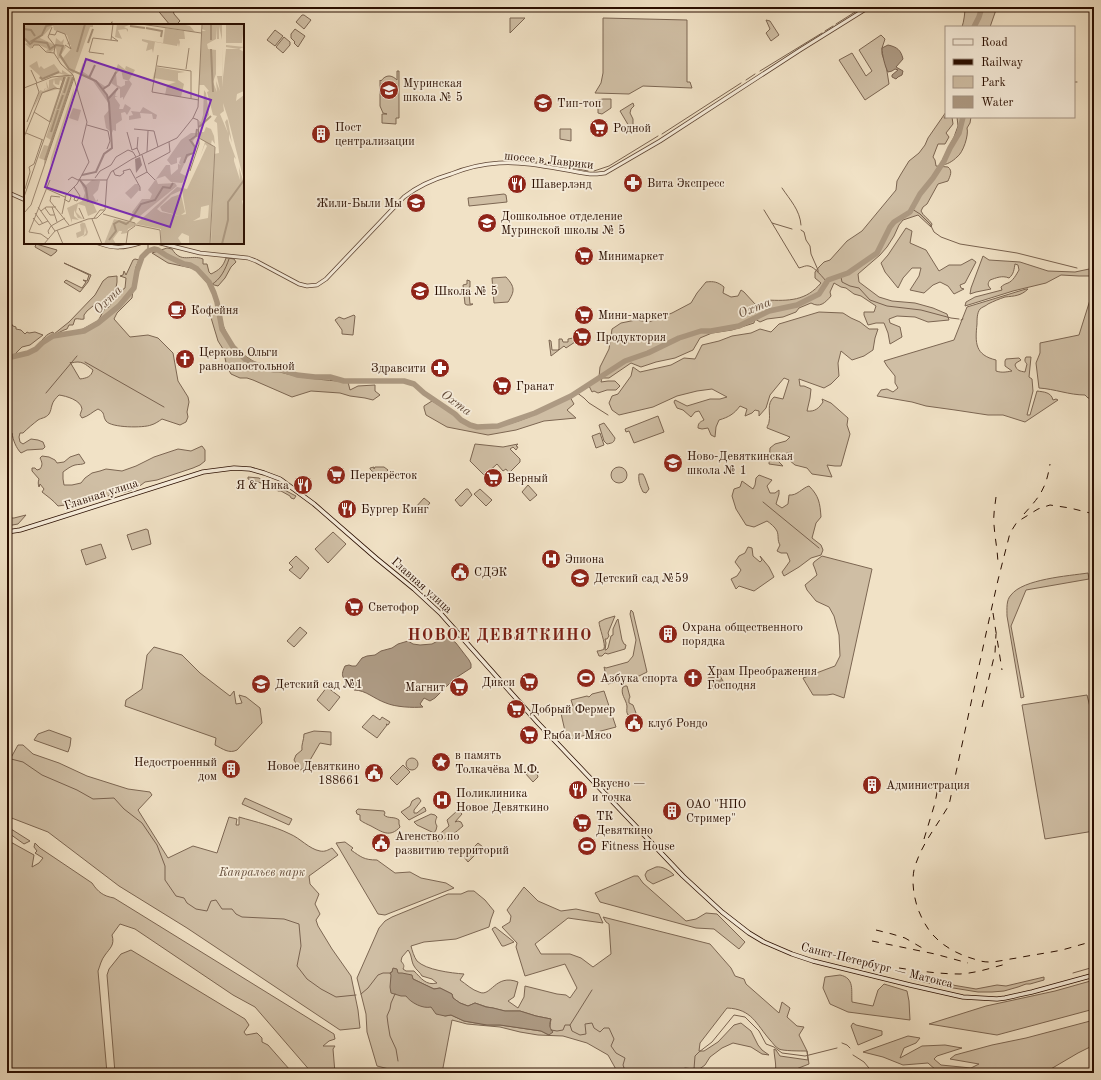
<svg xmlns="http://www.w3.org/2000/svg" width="1101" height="1080" viewBox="0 0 1101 1080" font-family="'Old Standard TT',serif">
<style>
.green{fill:#cfbea4;stroke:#7c6652;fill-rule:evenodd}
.water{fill:#ad9a83;stroke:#79624f}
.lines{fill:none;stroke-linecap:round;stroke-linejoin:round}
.stream{stroke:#79624f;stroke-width:1}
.river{stroke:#ad9a83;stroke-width:5.5}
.tertiary-casing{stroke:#5c4332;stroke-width:4.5}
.secondary-casing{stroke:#2a0e00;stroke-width:5}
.tertiary{stroke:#f6ecda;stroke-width:3}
.secondary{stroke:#f6ecda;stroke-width:3.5}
.rail{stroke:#2a0e00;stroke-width:1;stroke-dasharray:7 7;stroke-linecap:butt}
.labels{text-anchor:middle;stroke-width:3.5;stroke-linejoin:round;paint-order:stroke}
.poi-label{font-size:12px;fill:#2a0e00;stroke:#f6ecda;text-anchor:start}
.street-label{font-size:12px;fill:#2a0e00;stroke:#f6ecda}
.park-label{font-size:12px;font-style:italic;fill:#644c39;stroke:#f6ecda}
.water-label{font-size:13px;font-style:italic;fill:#654d3b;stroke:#f6ecda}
.district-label{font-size:16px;font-weight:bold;letter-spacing:1px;fill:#7a1f14;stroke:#f6ecda}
.inset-river{fill:none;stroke:#ad9a83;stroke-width:2}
.inset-road{fill:none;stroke:#a18d77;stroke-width:1}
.view{fill:#7b2cbf;fill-opacity:0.15;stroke:#7b2cbf;stroke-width:2}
.inset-edge{fill:none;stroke:#2a0e00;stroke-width:2}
</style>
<rect width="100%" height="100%" fill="#f1e2c6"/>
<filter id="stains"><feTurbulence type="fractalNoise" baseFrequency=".005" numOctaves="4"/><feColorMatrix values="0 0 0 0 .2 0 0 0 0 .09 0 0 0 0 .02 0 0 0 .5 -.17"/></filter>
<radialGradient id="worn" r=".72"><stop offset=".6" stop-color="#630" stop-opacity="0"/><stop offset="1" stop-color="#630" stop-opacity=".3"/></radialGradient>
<path class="green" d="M155,7H172L174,14L180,21L176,25H170Z
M965,7H997L990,27H962C964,21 965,13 965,7Z
M302,15H304L311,20L304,29L296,22Z
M510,18H525L510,33Z
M603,18L687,20V82H690L692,88L643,86L629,94L595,93L601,83L603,73Z
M766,20L770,21L779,35L771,41L766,33L770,29Z
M295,29L305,36L298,47L294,43L295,42L291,38V34Z
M275,30L283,36L275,46L267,40Z
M881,35L885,39L882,48V54L886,65L889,84L865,100L839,60L852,53L866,76L872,71L859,50Z
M284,37L290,42V45L283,53L276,47Z
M397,71H399V118H396V124L382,123V114H387L383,113L380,106V80L381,81C386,74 392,75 397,80Z
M603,99H611V108L602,114L598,113V100Z
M633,103L634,106L631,109L630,113L633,119V126L630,128L620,111Z
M946,112V115L944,118L952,117L953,124L946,133L949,137L945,144H938L933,157L935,160L936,166L948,167C953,171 950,176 948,181L938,184L927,204L923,207L921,211C923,216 929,219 932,224L931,227L918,215L903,220L899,225L894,236L887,247L880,255L858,274L859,282L879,297L892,301L915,303L933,308L947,314L949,320L928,322L915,317L897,316L889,319L890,323L900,327L902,337L890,344L888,333L884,323H876L868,325L864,315V312H874L876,306L861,296L854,294L846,288L841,287L834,283L830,292L831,296C825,303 820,308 811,303L799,308L796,312L783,317L767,319L760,322L755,319L754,323L732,330L712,333L700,338L693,350L675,358L656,362L641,367L631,363L609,378H602L601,382L608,381H615L620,386L616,390H607L598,393L594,391L592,392L589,386L599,377L600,367L609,349L612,329L621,323L636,320L649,322L672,313L691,303L697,293L706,282C714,281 718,282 724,287L723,293L731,297L738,296L741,290L744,292L755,304L762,307L766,300C789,301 806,301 821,283L815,278V272L819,267L824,262L830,260L847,241L862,231L896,190L897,181L901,174L909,161L919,153L925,145L928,138Z
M957,117H971L970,123L967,128C969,135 963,153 957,157C953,161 947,165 941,165V163L954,137L958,126Z
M560,129H571V141L560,139Z
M504,194L506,195L507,202L469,206L468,198Z
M906,228L912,231L910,243L926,250L939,271L949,265H961L972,259L976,262L965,283L960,285L961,288L964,289L954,294L948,286L940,282L933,285L924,293L910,290L919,276L921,268H912L903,278L898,288L885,272L881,263L888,255Z
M36,244L57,250L56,252L51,256L35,247Z
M167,248L172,249C181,264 191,254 203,259V264H207L209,272L211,274C219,270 223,267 226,258H228L234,259L236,262L231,267L225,278L218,286L207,283L196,269L168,263L152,253Z
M983,256L989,260L1020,262L1048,271L1075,272L1094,268V279L1092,276H1079L1061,275L1046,283L1013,291L965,306L966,302L975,297L1002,290L1001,287C1003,285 1005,284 1008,283C1013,281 1016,275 1019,270L1018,265L1015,264C1014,269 1014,274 1009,278C1002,275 996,278 990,280C987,284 988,286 991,289L976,292L970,294L971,288Z
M135,259L139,260L136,267L132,298L117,313L114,319L130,337L148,335L158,338L173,353L178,381L188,397L189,402L187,412L188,417L186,422L180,425L162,419C159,421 155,424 151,425C144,428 111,428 106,421C102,415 106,413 98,409C92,412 89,416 82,418L80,415C80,415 82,409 82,409C81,400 66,396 59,395C56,398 53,401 52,405C51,408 51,411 49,414C46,418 41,418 38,420C33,424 28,428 23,433H20L19,437L20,442L23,444L31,439L38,440L43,442L45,447L43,449L27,450L21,453C16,448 13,440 12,433L7,429V325L8,323L10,322L13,326L16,327V329L21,330L25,334L27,332L29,333L35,332L43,335L30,345L22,347L15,354C23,354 34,350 39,344C43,339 46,334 53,332L54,334L69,322L95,295L103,281L108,277L117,276V282L116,288L117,290H122L125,288L126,278L120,276L123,275L124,271L126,275L133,260ZM112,295L113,299L109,307L105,308L98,321L83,329L76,331V333C69,335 64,336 58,333L64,330L67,329L69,325H73L75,319C78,318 81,320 84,319V315L87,311L93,306L102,304ZM70,362L71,363C82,360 85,364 93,370C91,377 87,378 80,379Z
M64,263L91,275L88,282L80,292L64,282L66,280L82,288L86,282L83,280L87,281L89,275Z
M506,277C515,287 515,291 508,302L494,303L492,278Z
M467,280L470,281V287H469V292H472L469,293L470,304H473L471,305H467L465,304L463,285L467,284Z
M1026,289H1028C1021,296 1014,296 1005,297C999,299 994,301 988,304C986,306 982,307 980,309C977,313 977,319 977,324C975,343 975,355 996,360V371C1002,373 1006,372 1012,371L1005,366V361L1006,359L1019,358L1021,360L1016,363L1015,365C1017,371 1020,371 1025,372L1027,364C1025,362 1024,360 1026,357H1031L1029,377L1032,379L1033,391L1027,415H1030L1037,391C1044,392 1051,392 1053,400L1056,399L1058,400L1025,422L1003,415H988L955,410L926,406L912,402L877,396L881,390L887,389L893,392L898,388L895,383V376L887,366L884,361L954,340L967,307Z
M1094,294V399L1088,398L1085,395C1069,395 1055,389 1039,388L1036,363L1040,353V343L1079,335L1090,300Z
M217,310C221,319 226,335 232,343C237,351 245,356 253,361C282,377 315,379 348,382L350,390L358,386L375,385V391L380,395L373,400L365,398L350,396L340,393L311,391L292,397L253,380L247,378H240L231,374L227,367L223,349L218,341L209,311Z
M819,312L843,313L851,318L860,322L869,329H878L875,338L873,350L864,356L852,360L841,351L838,363L839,376L831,384L824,388L799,379L800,386H804L811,389L810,398L807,411C815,412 819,408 823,402L822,399L831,403L848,418L847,425L850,434L841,466H835L827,465L832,477L812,474L807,468L795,465L789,460L791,452L774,457L783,466L769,464L770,448L775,444L786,441L790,437L767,428C767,426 769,424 769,422C771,413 766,404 774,397L783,399L789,380L784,378L770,395L766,408L759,416V411L755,410L752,413L745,416L747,409L740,406C734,414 729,417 719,420L716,427L715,437L711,435L708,428L702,429L698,428C698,423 700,422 704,420L699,411L695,412L691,417L683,410L677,408L674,402L675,400L687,406L710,399H720L727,397L712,389L697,391L677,396L653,407L619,415L612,410L609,403L612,396L618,394L631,376L633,367L640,372L671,365L684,358L695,359L702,345L719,341L732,336L751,333L760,329L771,332L779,324Z
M354,315L355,316L353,335L342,334V330L335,320L339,317L344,319Z
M573,338L575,340V342L566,348L564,346L551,356L549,340L551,341L552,350H558L559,349V339H562L563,342H568V339Z
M570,397L574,404L567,410L576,418L544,421L516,430L488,435L447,427L426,415L424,408V406L432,401C438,405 445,408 451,413C456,417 462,423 468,425C497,436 544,411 570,397Z
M658,416L664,432L634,443L629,431L626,432L625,429Z
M604,423L615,438C614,443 612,443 607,444L604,441L599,425Z
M600,433L604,445L596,448L592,436Z
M475,444L503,447L518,444L516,446L518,447L516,450L513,447L510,449L520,459V462L509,473L506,469L503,471L497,464L486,474L484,475L470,461Z
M202,446L205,450V461L200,465L193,468L157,480L145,482L137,488L129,491L73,504L58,506C53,500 47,496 42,492L44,489L40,484L39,487C38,484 38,482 39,479L32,471V468H35L37,470L40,469C43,465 42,462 40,458L42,456L49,457L55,460L57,463L64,462L70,457L79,454L85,463C82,465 79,464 75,465C71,466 67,469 63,472V479L64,485H72L81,483L85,478L92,473L100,471L106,469L122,471L136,466L154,457L178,449L191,451Z
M374,467V469L375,467H384L388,470L381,477H378L374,473V471L373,472L370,469V468Z
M611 475a8 8 0 1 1 16 0a8 8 0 1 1-16 0Z
M639,474H643L645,478L649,489L646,493L643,492C640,486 638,481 639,474Z
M759,475L772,480L767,486L770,493H775L779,490V494L776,504L782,508L788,504L789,495C797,496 802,488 809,486C819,496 820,503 821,517L816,523L812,538L821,545L823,550L821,555L811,558L799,567L784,576L782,572L785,568L790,561L787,553H781L777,551L780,545C777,540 779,536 777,531C775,527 770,523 767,521L754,527L746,525L736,509L732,496L734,489L740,487L742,481L753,489L755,485L756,478Z
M248,477L259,478L263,481H268L292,494L296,496L294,499L291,498L290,496L281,491H278L274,488L264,486L261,483L248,479Z
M528,485L537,495L530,501L522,492Z
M466,489H468L472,495L462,506H460L455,500Z
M480,489L492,500L486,506L474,494Z
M424,498L430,503L421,513L415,508Z
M26,515L18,524L7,526V518H14Z
M146,529L148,530L151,544L132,550L127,535Z
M333,532L346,544L328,563L315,549Z
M101,544L106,558L86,565L81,550Z
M748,547L752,548L753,556L760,562L762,560L760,556L769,567L774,577L754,591L739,586L736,589L731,579L737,576L741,570L735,562L739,556L745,553Z
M296,556L309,568L300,579L289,570L293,567L289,563Z
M822,556L872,569L844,698L833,694L827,695H813L804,680L803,678L835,666L840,656L839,635L834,616L829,607L816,601L807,590L805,585L817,575L815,569L813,564L814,562Z
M1088,573L1089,579L1026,590L1011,626L1024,697L1021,698L1007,616C1007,609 1006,600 1011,595C1023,579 1068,576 1088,573Z
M631,610L633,612L647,672L639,676L608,684L604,667L606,668L628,662L633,656L636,640L630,614Z
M615,616L608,633L609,636L607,639H605L606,643L605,650H606L608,648L611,636L613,635V629L617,620L618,619L622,640L624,644L626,645L625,649L608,654L605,653L602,656H599L597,651C599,651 603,650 604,649C606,644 599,627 599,622L605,619Z
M300,627L307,633L294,647L287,641Z
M154,647L182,655L200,673L230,696L234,691L236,704L242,703L239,695L246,697L260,708L262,723L237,750C229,754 223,749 215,745L216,738L125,706L126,700L142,689L147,655Z
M625,686H627L630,697L629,699V703L633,705L636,713L634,716C632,716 631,717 628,715C626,712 627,709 627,706C626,699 620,694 623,687Z
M327,687L340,697L329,711L317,700Z
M604,691L616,727L567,740L560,709L573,706L571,700L587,696L589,697L592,694Z
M1087,695L1090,707H1094V742L1091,746L1092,754L1094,761V831L1045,839L1022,705Z
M373,715L380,720L382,717L390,722L388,725L386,724L387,725L377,738L362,727Z
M49,730L71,738L70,746L68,752L34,740L38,734Z
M314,731L331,732V745L320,743L306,767L300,770L294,760L296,755L302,750C301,745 304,740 304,734Z
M18,745H23L33,754L59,763L87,776L128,789L150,792L152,795L138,810L168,858L193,846L217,853L229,817L237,819L236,825H239V817C256,822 274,826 290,834C300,838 309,849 320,851C325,852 328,850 332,848L338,855L309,876L310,884L319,894L315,904L320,914L316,920L318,926L332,949L351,976L358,1010L360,1028L340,1030L187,928L119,886L48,832L9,817L11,795L7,791V763H8Z
M406 764a6 6 0 1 1 12 0a6 6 0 1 1-12 0Z
M532,763L534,764L538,777L533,782L525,773L528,770V766Z
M403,765L410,772L397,785L390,778Z
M245,798L292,819L289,825L242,804Z
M417,798H419L421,801L414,810V813H417L424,807L425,808L426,811L409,820L401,812L410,806L412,801Z
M358,809L384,811L385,813L384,815C388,819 394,816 399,820V824L400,827C390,838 382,832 371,826C367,824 364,823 360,820V815L357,814L356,811Z
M457,811H459L462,814L455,822L458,821L461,822L463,826C456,832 447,840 437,841L436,839V837L449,826L447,820Z
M431,814L435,815L437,817C435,821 435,823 437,826L436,830L434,833L417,825L414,822Z
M11,829L30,841L24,844L10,834Z
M7,840L34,855L32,867L39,863L43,858L35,853L37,851L34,847L35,843L40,848L92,883C98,892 103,896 114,898L334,1034L335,1039L329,1041L323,1046H335L333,1049L335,1073H312L255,1007L233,995L135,929L120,924L112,935C115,945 110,948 105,955C101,960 100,966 98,971L107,1073H7Z
M345,842L353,848L351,850C361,857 364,860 377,860L395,873L410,872L421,878L446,883L454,888L385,915L378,914L336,843Z
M478,843L483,847L468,862L464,857Z
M656,867C662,866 669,870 674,875L653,884L647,880L645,875L647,871Z
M634,876H638L643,883L686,921L696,919L706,913L717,914L745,942L739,949L714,929L696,928L600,902L595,893Z
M524,887L538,901L561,911L576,909L599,914L603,923L568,918L535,944L541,954H570L581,958L593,967L611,954L609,924L606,922L603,917L710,944L731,968L735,976L744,979L746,984L779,1013L782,1002L790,1008L787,1017L797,1026L804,1027L799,1035L807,1051L809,1064L786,1073H775C777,1065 774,1057 774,1049L776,1050L780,1056L808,1060L807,1051C800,1051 783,1051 779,1049C775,1047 773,1043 770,1040C756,1024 752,1009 727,1008L700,1043L699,1051H704L718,1042L734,1025L741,1023L751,1031L758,1045L762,1050L769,1055L762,1054L751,1047L733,1043L722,1048L710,1057L705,1065L694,1073H618L608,1055L587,1043L563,1036L538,1035L520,1032L500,1027L467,1024L452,1020L442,1073H405L377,1066L367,1032L366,1014L357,978L379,928L385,921L392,917L448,894H461L468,891H474L485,900L494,911L491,919L489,927L456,939L424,942L411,946C412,950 414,957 417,961C426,970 451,973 464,974L460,980C466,984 472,990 479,992C491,998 495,973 518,982L514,997L508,1001L518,1008L524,997L525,986L557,994L566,995L570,998L577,988L565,964L525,976L516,947L517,943L502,927L510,922L511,916L507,910ZM408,950C412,955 411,961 414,966C416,970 420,972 422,976L432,979L437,983C426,986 421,978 414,971H406L403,969C405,965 403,964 401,961L402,957ZM393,969L398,974L413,979L434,989L440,988L452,994L453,998L460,1003L468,1006L475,1003L487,1007L493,1008L505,1011H520L536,1016L551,1019C550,1024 550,1029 549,1035L541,1031L500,1025H487L464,1021L451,1015L445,1016L431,1007L406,996L390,973L392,972Z
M495,927L514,942L504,946H502L492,929Z
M131,950L245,1019L249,1025L244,1032L246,1035L257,1033L262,1038V1042L268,1045L290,1070L289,1073H115L107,975L109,969L121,954Z
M912,972L922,974L921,978L923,980L976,989L997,985L1006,986L1044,977V980L1030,984H1026L1018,987L1004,991L992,992H978L941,986L911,979Z
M840,975C855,978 851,991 852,1002L873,1006L878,990L884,984L907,991L909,1001L910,1020L848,1012L830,1004L823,988L825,977Z
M1094,980V1009L997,1035L929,1024L986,1006L1055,991Z
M1094,1020V1045L1078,1053L1044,1073H932L937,1071L928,1063L903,1065L883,1057L863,1052L908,1036L920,1038L916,1043L904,1048L900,1058L922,1046L945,1045L962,1048L937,1056L934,1059L941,1065L971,1068L979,1064L950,1059L955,1055L992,1045L1026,1038Z
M853,1023L856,1025L882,1031V1035L858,1045L851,1026Z"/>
<path class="water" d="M888,45C897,47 901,50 903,59L896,67L903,71L902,75L898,77L896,79L892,77V75L898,70L895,69L892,71L888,72C885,67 882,54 882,48Z
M445,637L450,638L456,643L469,660L471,664V668L454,679L435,698L430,701L424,698L420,704L423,707C413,708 395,707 386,703C374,699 366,690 354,690L355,684C344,680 339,678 345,666L349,665L352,666H356L362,658L367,656L375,655L381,651L392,648L398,644L408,641L413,644L420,645L432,644Z
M720,676L723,681V686L722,688L710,689V684L708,680V678L716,677Z
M393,968L397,969L398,973H402L412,975L413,979L434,989L440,988L452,994L453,998L460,1003L468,1006L475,1003L486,1007L493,1008L505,1011H520L536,1016L551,1019C549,1025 549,1027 553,1032L549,1035L541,1031L500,1025H487L464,1021L451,1015L445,1016L436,1014L431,1007C423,1009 411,1003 406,996H401L391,993L390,987L391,975L390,973L392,972Z"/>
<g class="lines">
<path class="stream" d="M836,24L863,7
M111,25L112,22
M825,31L833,26
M760,71L822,33
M746,80L755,74
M1074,82H1077
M662,134L741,83
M507,159L515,160
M521,160L551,164L588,171
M594,171L609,166L658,136
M782,188C790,200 800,210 801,225
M912,209L920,214L930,224L934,232L941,237L960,244L1017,253L1077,268
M764,210L772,223L792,229
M772,223L799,268C803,267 806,265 809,266C815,267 823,278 827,282
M801,230L804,232L806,240L810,246L811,254L818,270V272
M148,245V251
M844,274L841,277L842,282L850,286L859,288L870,300L887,306L921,310L951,318L959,319
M211,285C221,279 225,270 229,259
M961,320L963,319
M85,362L164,407
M576,392L584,398L589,403L608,415
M46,393L77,356
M763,502L819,548
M7,758L23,762L42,775L77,790L93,799L114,798L124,809L142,823L157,845L165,866V880L176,896L184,898L187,903L196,909L207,911L211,901L216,900L222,909H232L236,914L242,917L284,919L299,924L301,946L297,966L307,979L321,989L336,997L356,995
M1073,973L1094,967
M361,994L368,988L378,975L383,973H390
M395,994L391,1003L390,1009L387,1016L388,1024L390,1036L396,1049L398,1061
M570,1025L592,990
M551,1030L557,1031L563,1030L565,1025H570L572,1031L580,1035L586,1034L585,1024L592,1023L594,1028L600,1032L604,1028H609L614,1039L611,1046L616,1053L625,1058L623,1065L626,1073
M842,1043L847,1045L850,1048
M853,1055L864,1062L873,1073
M681,1073V1070L685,1068L694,1069L695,1056L699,1052L712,1042L734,1015L745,1017L759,1031L766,1044L774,1047L782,1053L805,1056L837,1048"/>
<path class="river" d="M974,27L979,17L982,7
M7,358L28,353L36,349L42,343L53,336L84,331L98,323L119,306L134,288L137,271L142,257L148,251L154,249L158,250L167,256L184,264L190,265L197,269L209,282L214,293L217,302L222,329L233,347L248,362L274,370H282L297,375L315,377H330L344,381H404L414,384L424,393L455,414L461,420L470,425L477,427L498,426L535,413L571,396L625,361L648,353L679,338L701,331H711L739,326L769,311L797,305L819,294L828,280L848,273L877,253L890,227L894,222L910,212L920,194L933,178L944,161L950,148L959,133L963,117"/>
<defs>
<path id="tertiary" d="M7,192L25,200
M98,243C114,249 124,248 140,243
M160,243L200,253L248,258L256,261L299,284L307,286L317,285L326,279L404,197C418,186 434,179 451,174C466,168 482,164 499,163C529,161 560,170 590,174H597L605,173L660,141L800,50L869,7"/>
<path id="secondary" d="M7,532L20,530L52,520L203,472L234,468L250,469L264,473L280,479L314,504L376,558L414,589L441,614L538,723L683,876L722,912L749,933L764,942L792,954L813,961L910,985L963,997L997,999L1005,998L1032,992L1094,975"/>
</defs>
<use href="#tertiary" class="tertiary-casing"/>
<use href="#secondary" class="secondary-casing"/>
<use href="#tertiary" class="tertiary"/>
<use href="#secondary" class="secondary"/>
<path class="rail" d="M996,497C995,506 993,515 994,525C995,539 998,552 998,566
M1024,514C1040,496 1046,489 1050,464
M1094,514L1070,508L1050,505L1038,509L1017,522L1010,533L998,580L987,629L949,805C937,826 920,846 914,870C911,885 915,906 923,920C933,941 953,953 974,959C979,961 984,962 989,962C998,962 1008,959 1017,958C1032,955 1047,953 1062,950C1073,947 1083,944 1094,941
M993,613L1002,670
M982,707L995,653L996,634
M924,839L935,803L939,782
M876,930L892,934L905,938L924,949
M872,941L935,954L968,963
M899,968C919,971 940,974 960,974C976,973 991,968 1006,964"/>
</g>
<defs>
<symbol id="school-disc" viewBox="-11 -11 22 22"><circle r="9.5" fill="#8f2418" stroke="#f6ecda"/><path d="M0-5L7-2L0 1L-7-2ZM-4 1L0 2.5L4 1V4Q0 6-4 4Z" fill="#fff"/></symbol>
<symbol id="supermarket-disc" viewBox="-11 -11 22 22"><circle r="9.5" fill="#8f2418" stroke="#f6ecda"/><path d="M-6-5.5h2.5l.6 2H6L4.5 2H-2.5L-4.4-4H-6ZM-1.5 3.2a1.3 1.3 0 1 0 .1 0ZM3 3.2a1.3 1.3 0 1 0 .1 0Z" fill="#fff"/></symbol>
<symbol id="building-disc" viewBox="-11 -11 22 22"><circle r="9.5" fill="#8f2418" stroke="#f6ecda"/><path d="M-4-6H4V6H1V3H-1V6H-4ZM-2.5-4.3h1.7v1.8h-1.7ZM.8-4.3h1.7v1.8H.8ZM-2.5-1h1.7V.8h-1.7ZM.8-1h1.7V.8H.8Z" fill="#fff"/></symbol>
<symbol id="pharmacy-disc" viewBox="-11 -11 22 22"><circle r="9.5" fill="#8f2418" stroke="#f6ecda"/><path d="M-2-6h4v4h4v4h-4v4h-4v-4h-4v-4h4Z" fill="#fff"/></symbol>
<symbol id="restaurant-disc" viewBox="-11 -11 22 22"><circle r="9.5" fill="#8f2418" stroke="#f6ecda"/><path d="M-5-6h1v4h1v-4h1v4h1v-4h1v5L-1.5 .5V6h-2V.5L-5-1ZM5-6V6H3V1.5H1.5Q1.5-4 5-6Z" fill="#fff"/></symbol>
<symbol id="cafe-disc" viewBox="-11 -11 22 22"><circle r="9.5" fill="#8f2418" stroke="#f6ecda"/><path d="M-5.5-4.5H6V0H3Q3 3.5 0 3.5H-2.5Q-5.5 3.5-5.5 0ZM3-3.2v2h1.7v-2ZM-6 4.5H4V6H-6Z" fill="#fff"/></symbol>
<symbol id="church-disc" viewBox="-11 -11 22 22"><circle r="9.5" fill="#8f2418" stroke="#f6ecda"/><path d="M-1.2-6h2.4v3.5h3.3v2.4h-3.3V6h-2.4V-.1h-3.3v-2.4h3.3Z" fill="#fff"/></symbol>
<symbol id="hospital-disc" viewBox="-11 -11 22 22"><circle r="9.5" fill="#8f2418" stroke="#f6ecda"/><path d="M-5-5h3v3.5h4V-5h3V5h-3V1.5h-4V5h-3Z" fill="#fff"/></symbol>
<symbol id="civic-disc" viewBox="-11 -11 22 22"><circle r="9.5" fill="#8f2418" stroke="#f6ecda"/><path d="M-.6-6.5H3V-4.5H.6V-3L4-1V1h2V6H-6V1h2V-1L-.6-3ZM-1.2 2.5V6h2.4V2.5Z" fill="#fff"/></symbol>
<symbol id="stadium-disc" viewBox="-11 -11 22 22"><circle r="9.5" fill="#8f2418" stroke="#f6ecda"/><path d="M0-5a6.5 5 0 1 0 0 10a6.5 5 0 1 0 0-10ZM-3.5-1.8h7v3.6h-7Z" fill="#fff"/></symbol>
<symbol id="sight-disc" viewBox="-11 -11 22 22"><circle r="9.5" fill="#8f2418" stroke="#f6ecda"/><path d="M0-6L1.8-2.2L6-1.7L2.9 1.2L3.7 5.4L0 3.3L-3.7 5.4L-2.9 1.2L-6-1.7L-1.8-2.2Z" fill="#fff"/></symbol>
</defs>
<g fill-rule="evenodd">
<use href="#school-disc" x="378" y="79" width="22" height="22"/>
<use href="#school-disc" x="532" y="92" width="22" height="22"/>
<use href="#supermarket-disc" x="588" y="117" width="22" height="22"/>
<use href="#building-disc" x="310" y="123" width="22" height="22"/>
<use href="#pharmacy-disc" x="622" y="172" width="22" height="22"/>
<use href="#restaurant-disc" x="506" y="173" width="22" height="22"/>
<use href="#school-disc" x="405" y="192" width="22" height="22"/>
<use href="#school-disc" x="476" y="212" width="22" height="22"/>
<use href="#supermarket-disc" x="573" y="245" width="22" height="22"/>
<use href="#school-disc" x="409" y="280" width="22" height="22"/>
<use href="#cafe-disc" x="166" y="299" width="22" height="22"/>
<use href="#supermarket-disc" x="573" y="304" width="22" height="22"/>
<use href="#supermarket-disc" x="571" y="326" width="22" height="22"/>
<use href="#church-disc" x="174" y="348" width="22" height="22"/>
<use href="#pharmacy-disc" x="429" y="357" width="22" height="22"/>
<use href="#supermarket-disc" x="491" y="375" width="22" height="22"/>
<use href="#school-disc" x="662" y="452" width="22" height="22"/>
<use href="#supermarket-disc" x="325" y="464" width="22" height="22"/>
<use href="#supermarket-disc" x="482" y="467" width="22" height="22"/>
<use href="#restaurant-disc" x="292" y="474" width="22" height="22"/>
<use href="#restaurant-disc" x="336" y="498" width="22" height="22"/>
<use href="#hospital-disc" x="540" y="548" width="22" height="22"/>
<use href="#civic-disc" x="449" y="561" width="22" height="22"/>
<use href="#school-disc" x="569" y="567" width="22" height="22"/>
<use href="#supermarket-disc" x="343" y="596" width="22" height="22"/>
<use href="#building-disc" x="657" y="623" width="22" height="22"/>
<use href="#stadium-disc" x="575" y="667" width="22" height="22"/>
<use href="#church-disc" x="682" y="667" width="22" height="22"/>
<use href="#supermarket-disc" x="518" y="671" width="22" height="22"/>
<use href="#school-disc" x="250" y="673" width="22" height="22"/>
<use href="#supermarket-disc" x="448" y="676" width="22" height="22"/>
<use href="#supermarket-disc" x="505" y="698" width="22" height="22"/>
<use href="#civic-disc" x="623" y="712" width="22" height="22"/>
<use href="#supermarket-disc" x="518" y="724" width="22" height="22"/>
<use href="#sight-disc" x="430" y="751" width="22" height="22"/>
<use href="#building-disc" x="220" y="758" width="22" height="22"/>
<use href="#civic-disc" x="363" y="762" width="22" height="22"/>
<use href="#building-disc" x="861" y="774" width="22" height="22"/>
<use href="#restaurant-disc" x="567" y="779" width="22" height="22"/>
<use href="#hospital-disc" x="431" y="789" width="22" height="22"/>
<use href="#building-disc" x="661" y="800" width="22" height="22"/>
<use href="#supermarket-disc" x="571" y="812" width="22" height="22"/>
<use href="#civic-disc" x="370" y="832" width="22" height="22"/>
<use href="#stadium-disc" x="576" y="835" width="22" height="22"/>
</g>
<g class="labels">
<g class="poi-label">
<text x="403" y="87">Муринская<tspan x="403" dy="14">школа № 5</tspan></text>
<text x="557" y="107">Тип-топ</text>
<text x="335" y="131">Пост<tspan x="335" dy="14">централизации</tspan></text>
<text x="613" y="132">Родной</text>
<text x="647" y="187">Вита Экспресс</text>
<text x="531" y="188">Шаверлэнд</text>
<text x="402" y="207" text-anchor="end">Жили-Были Мы</text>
<text x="501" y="220">Дошкольное отделение<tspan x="501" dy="14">Муринской школы № 5</tspan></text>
<text x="598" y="260">Минимаркет</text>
<text x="434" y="295">Школа № 5</text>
<text x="191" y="314">Кофейня</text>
<text x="598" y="319">Мини-маркет</text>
<text x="596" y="341">Продуктория</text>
<text x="199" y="356">Церковь Ольги<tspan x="199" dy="14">равноапостольной</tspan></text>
<text x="426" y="372" text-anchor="end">Здравсити</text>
<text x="516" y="390">Гранат</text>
<text x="687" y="460">Ново-Девяткинская<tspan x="687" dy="14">школа № 1</tspan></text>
<text x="350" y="479">Перекрёсток</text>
<text x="507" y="482">Верный</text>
<text x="289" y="489" text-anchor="end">Я &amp; Ника</text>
<text x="361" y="513">Бургер Кинг</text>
<text x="565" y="563">Эпиона</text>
<text x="474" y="576">СДЭК</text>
<text x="594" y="582">Детский сад №59</text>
<text x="368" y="611">Светофор</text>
<text x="682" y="631">Охрана общественного<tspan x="682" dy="14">порядка</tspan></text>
<text x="707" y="675">Храм Преображения<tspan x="707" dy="14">Господня</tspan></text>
<text x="600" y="682">Азбука спорта</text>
<text x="515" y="686" text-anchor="end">Дикси</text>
<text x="275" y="688">Детский сад №1</text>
<text x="445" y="691" text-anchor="end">Магнит</text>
<text x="530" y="713">Добрый Фермер</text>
<text x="648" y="727">клуб Рондо</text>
<text x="543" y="739">Рыба и Мясо</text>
<text x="455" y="759">в память<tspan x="455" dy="14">Толкачёва М.Ф.</tspan></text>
<text x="217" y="766" text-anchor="end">Недостроенный<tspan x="217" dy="14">дом</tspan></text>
<text x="360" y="770" text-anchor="end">Новое Девяткино<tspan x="360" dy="14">188661</tspan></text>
<text x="592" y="787">Вкусно —<tspan x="592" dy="14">и точка</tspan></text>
<text x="886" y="789">Администрация</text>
<text x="456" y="797">Поликлиника<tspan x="456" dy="14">Новое Девяткино</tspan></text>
<text x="686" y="808">ОАО "НПО<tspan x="686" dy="14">Стример"</tspan></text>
<text x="596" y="820">ТК<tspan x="596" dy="14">Девяткино</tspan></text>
<text x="395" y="840">Агенство по<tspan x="395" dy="14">развитию территорий</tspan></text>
<text x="601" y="850">Fitness House</text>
</g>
<g class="street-label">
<text transform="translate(549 160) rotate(6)" y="4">шоссе в Лаврики</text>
<text transform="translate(101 494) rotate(-18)" y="4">Главная улица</text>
<text transform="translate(422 585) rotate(42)" y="4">Главная улица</text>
<text transform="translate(877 965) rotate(14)" y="4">Санкт-Петербург — Матокса</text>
</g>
<g class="park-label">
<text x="262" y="876">Капральев парк</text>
</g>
<g class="water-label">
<text transform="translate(107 299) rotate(-44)" y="5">Охта</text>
<text transform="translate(754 307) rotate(-22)" y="5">Охта</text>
<text transform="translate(457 402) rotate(36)" y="5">Охта</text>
</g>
<g class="district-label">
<text x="500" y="640">НОВОЕ ДЕВЯТКИНО</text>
</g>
</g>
<g transform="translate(24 24)">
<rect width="220" height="220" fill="#f1e2c6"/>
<path d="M6,0H69V3H66L50,49L48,50L36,34L34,35L32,24L27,28L22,27L24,25L15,21H9L7,25L1,20L5,18L0,13V2ZM29,1L30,6L43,11L45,17L43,20L47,21V25L39,34L37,31L42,23L39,20L40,15L37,18L32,14L31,21L16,14L22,2L19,12ZM93,0L105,1L100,3L104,5V8L102,5L94,6L98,15L91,13ZM120,0H157L166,2L171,8ZM178,0H198V16L195,2V15H193V3L192,15L183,20L184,25L192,26V50L189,58L193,68L192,57L196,67L193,52H198L199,21L198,63L202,25H215L202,23V21L220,23L215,25L220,28V67L213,70L212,77L220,71V157L204,94L199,79L200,87L196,90L204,109L201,98L203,95L204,97L208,119L205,110V116L212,135L210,133V137L216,156L215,143L219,156L220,175L218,177L220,185V220H187L190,137L186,220H165V212L158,209L154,214L158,220H137V205L112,200L153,163L163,165L183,122L181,120L176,133L181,118L176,114L175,108H180L182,103L187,105L190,112L191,120L188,116L187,120L191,124L190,130L195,129L193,99L190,97L193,92L189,91L183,68L185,67L180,61H175L178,7H182L178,5ZM158,166L162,190L157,191L161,188L157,170L148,173L136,183L138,187L156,192L137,188L133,185L147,171ZM185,181L184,194L169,197L176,193L177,183ZM202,0H220L218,19H202ZM141,4L160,7L161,15H155L156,18L155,23L154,19L153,22L131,18L129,29L128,25L122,27L124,19L118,17V15L139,19ZM13,37L15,44L17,42L20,45L30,40L36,48L38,49V46L49,53L20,142V136L15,134L20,121L24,122L27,116L22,113L43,53H40L38,57L32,54L41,51L33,49L15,55L16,52L5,42ZM59,39L61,41L58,47L82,63L80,66L85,74L93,65L91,72L94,73H91V74L96,81L95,85H99L101,80L107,84L103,91L101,88L97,89L98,96L92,100V107L89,106L88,109L82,104L80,92L85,86V80L69,57L55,50ZM94,40L107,50L101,45L102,42L111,46L105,56L108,60L99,76V73L96,74V65L87,59ZM97,45L99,55L105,57H101V61L97,63L93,61L92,50ZM133,43L161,48L154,49V56L160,60L157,73L141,71L143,61L152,58L130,54L128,58L130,50L126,59ZM32,54L36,56L35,61L31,60L30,55L29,60L34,65L18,69L9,85L16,66L19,67L24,65L23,64L20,66V65L23,64L22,57L25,65V56ZM50,64L49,72L26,143L27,134ZM180,66L182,69L185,91L175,102V97L177,98L179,91ZM119,83L133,91L132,95H129L128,90L116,89L117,94L105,96V92L109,91L107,87L116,88ZM49,84L57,86L54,97L45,94ZM167,109H174L175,114L171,112L165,115L169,121L167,115L172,113L169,117L172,126L163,134L156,149L162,152L158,159L147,158L141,152L132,155L134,160L151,159L153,162L116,192L106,196L109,191L108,188L118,175H126L128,170L124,166L142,141H146L147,151L154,145V140L157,141L155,139L157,133L153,134V139L147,141L143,136L157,116ZM56,156L62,161L68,156L76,157L74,166L69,171L72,177L74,175V177L69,179L73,188L64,192L61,182L54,180L52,188L59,195L54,194L50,186V192L55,196L48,195V199L43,184L58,177L60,172L61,169ZM111,160H114L116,165L107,175L101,169ZM90,195L110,199V202L104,205L103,209L97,210L98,207H95L89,215L92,220H80ZM55,198L61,199L64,208L63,211L59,213L62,209L61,203L60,211L53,214L52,209L57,207L56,200H58Z" fill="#cfbea4" fill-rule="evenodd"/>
<path d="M116,133L118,141L112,149L111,135Z" fill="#ad9a83"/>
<path class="inset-river" d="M30,0L22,2L18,11L8,17L23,19L26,25L32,21L39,22L36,31L45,45L72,57L83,71L85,79L88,124L80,130L72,148L58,151M106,2L121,4M122,4L138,7L137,13M0,5L7,6L11,12M0,14L6,20L9,18M187,16V0M64,19L69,5M187,25L189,68M53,28L61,0M16,53L18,55L35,48M65,54L71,41M79,65L85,61L92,48M40,69L45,53M84,75L94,64M34,85L39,71M26,98L41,53M175,103L187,92M27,108L34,86M21,136L49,53M160,139L163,131L170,129L171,123L166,116L172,112L173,105M55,155L62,164L64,178M106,197L117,180L131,176L139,163L146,164L149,159M85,216L92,207L90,200L95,197L102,200L105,198M198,220L204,196V178L220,156"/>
<path class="inset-road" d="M117,0L177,9M28,3L24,13L31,22L30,29M25,10L31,11L33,7L41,10L47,25L41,21M87,16L89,0M8,24L10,21H15L22,28L30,29L37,40L49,51L63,98L58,119L65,138L53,160L42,171L38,190M80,30L65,28L69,14L94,17L87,12M134,31L128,68L175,76M133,42L167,47V75M162,45L165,24M7,46L13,59M0,64L28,53L49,51M3,98L15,68L12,59M63,101L84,107L86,117L83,125M110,105L130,107L134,123M103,108L108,126L113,124L116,131M2,109L19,116M0,113L18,69L31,64L36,65L40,53M175,114L191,123L186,220M113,125L114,113M123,128L124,107M118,131L123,148L131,156M124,140L146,128L145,118M5,143L10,140L18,116M89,146L91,151L96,152L100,149L99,147L106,145L116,163V167M166,147L175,120L174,96L169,94M71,154L76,147L87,141L92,133L104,126L109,128L112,133M112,154L123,148M44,156L48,153L54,156H83M50,163L56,172L53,177L50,176L51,173M1,165L6,148L5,143M23,165L41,173M0,173L26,98L10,88M36,173L27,172L26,177L45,201M40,175L45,178L46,176L47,173L43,169M14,183L31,207M28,183L33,198M21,184L26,191H30M55,184L60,195M17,187L22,183H32M0,189L7,181L50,54M11,189L19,200M79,190L111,199V202L104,207L102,220M9,194L15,201L24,197M70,194L76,186H80M64,195L73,194L81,186L83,156L87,148L108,135L153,114L169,94L174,83L178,0M68,195L78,220M112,201L136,206L137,220M33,206L39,220M25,210L24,207L27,202L41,194M24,215L17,210L5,208L26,156M20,220L31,207L64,195"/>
<path class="view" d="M62,35L187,76L146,203L21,163Z"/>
<rect width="220" height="220" class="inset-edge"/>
</g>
<rect width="1101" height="1080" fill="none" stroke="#f1e2c6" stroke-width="24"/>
<rect x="8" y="8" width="1085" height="1064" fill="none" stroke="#2a0e00" stroke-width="2"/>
<rect x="12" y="12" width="1077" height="1056" fill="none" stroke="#2a0e00"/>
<rect x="945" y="26" width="130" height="92" fill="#f6ecda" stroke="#a49383"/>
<rect x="953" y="39" width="20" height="6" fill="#f6ecda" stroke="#a49383"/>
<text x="981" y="46" font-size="12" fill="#2a0e00">Road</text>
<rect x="953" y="59" width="20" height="6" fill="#2a0e00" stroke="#a49383"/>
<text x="981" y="66" font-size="12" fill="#2a0e00">Railway</text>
<rect x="953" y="76" width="20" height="12" fill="#cfbea4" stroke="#a49383"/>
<text x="981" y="86" font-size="12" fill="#2a0e00">Park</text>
<rect x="953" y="96" width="20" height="12" fill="#ad9a83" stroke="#a49383"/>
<text x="981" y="106" font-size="12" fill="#2a0e00">Water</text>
<rect width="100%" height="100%" filter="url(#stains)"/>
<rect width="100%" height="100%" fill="url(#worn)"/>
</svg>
